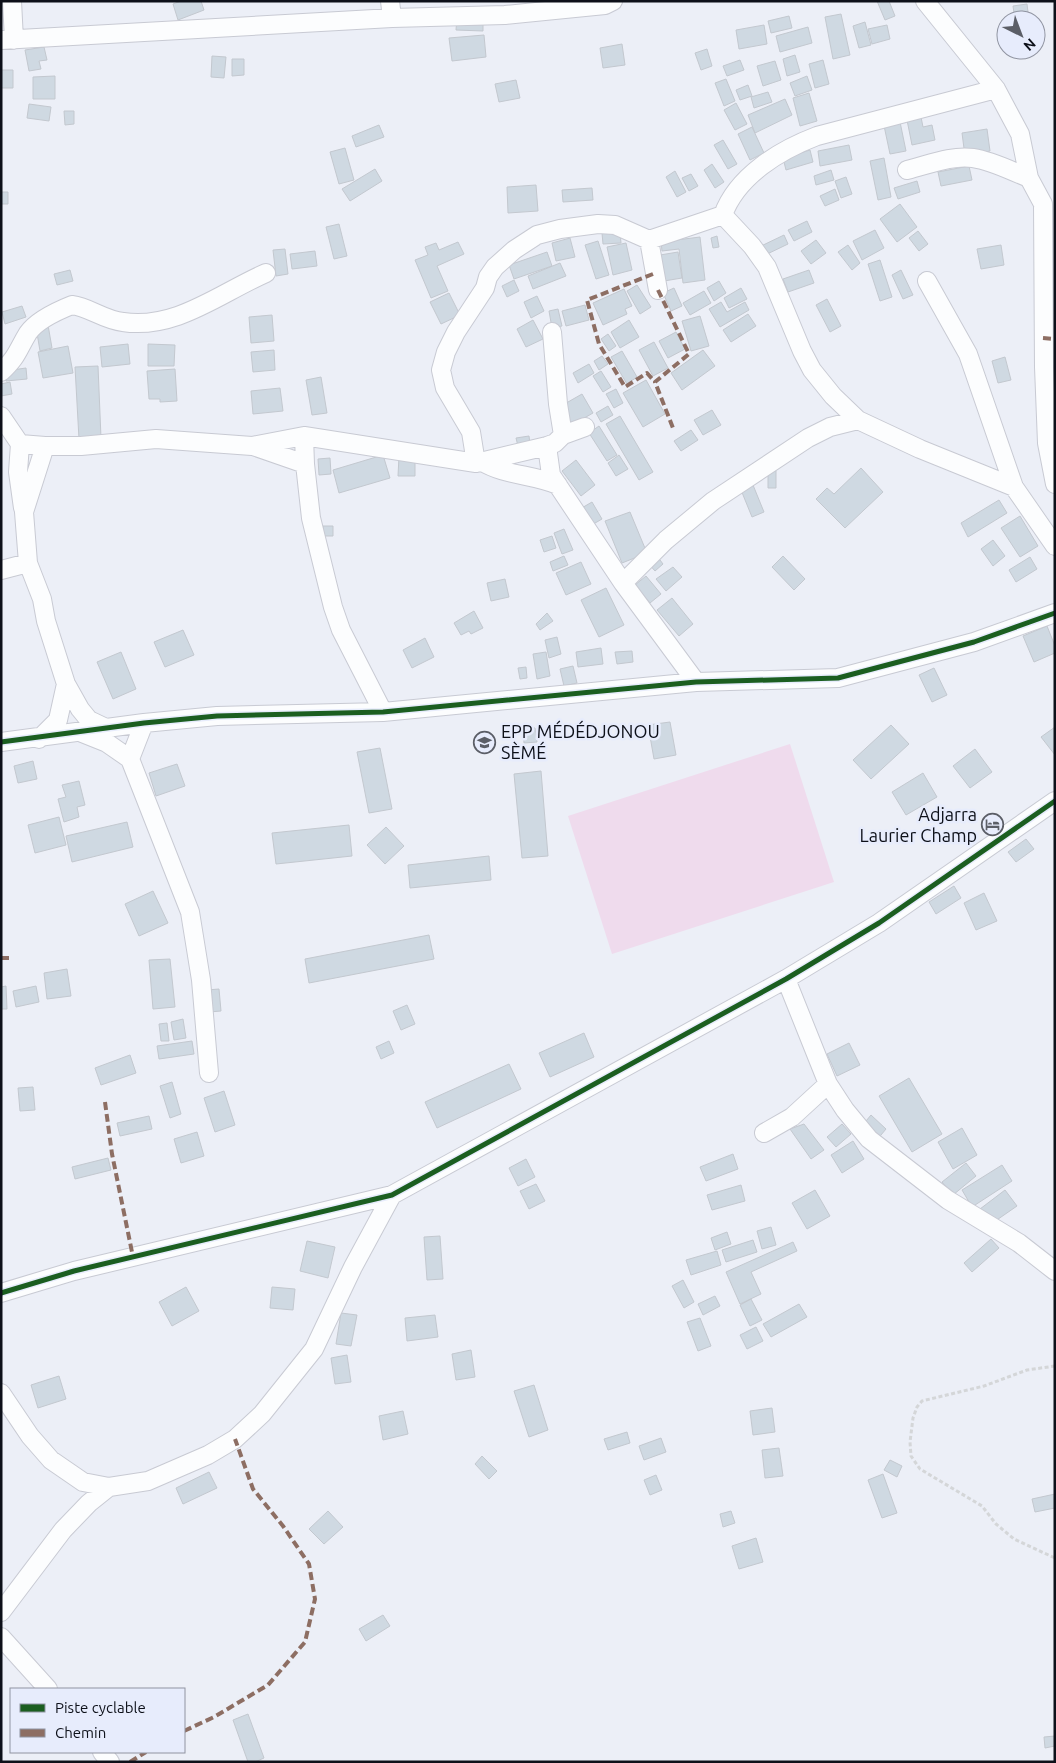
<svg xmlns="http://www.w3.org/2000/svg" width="1056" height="1763" viewBox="0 0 1056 1763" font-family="Ubuntu,sans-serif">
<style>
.park{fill:#efdbed}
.building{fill:#cfd9e2;stroke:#c3c8cf}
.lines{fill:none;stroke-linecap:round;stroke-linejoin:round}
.street-casing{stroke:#c8cad3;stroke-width:20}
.path{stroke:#d4d6d8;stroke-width:3;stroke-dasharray:4 2.5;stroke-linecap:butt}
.street{stroke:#fcfdfe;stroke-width:18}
.quiet{stroke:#8d6e63;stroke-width:4;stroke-dasharray:8 4;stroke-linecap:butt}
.cycleway-casing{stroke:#e7ecfc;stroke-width:8}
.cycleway{stroke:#1b5e20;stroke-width:5}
.labels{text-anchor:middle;stroke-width:5;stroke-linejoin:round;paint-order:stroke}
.poi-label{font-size:18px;fill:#0d1019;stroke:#e7ecfc;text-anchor:start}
</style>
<rect width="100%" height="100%" fill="#eceff7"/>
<path class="park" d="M790,744L834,882L612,954L568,816Z"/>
<path class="building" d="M181,1H201L204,10L178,20L173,4Z
M877,1H889L895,16L885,20Z
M1027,4L1029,20H1015L1013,6Z
M841,14L850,55L833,59L825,17Z
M789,16L792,28L771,33L768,21Z
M457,17L483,18V31L456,30Z
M865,22L871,45L859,48L853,26Z
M764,25L767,44L739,49L736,30Z
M887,25L890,39L872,44L868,29Z
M808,27L812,43L780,52L776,36Z
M484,35L486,57L452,61L449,38Z
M622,44L625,65L603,68L600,48Z
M44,47L47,60L39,61L41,69L29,71L25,50Z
M707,49L712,66L701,70L695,53Z
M795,55L800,72L787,76L783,59Z
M212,56L226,57L224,78L211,77Z
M232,59H244V75L232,76Z
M740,60L744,70L727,76L723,66Z
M823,60L829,84L815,88L809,64Z
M775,61L781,80L763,86L757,66Z
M1,70H13V88H1Z
M55,76V99H33V77Z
M807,76L812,90L795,96L790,83Z
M726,79L735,101L724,106L715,83Z
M516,80L520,98L499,102L495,84Z
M748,85L752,96L740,100L736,90Z
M768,92L772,102L754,108L751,97Z
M809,93L817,121L800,126L793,98Z
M785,99L792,115L755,133L748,115Z
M736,103L747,124L735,130L724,110Z
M29,104L51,107L49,121L27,118Z
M64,111H74V124L65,125Z
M920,112L923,127L932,125L935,140L912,145L906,115Z
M899,117L906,151L890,154L883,121Z
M379,125L384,137L356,147L352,136Z
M752,127L764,153L750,160L738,134Z
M987,129L990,151L965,156L962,133Z
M723,140L737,164L728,169L714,145Z
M849,145L852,160L820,166L818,151Z
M345,148L354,180L339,184L330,152Z
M810,150L813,162L786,170L783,158Z
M884,158L891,197L878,200L870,161Z
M712,164L724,182L715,188L704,170Z
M969,166L972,180L941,186L938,172Z
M375,169L382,181L350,201L342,189Z
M831,170L834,180L816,185L814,176Z
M675,171L686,192L677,197L666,177Z
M691,174L698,186L689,191L682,178Z
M846,177L852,194L841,198L835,181Z
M917,181L920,192L898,199L894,188Z
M536,185L538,211L508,213L507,187Z
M592,188L593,200L563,202L562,190Z
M835,189L839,200L825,206L820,196Z
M1,192H8V204H1Z
M900,204L917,227L897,242L880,219Z
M807,221L812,232L794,241L788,230Z
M339,224L347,256L334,259L326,227Z
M875,230L884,248L862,260L853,241Z
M918,231L928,244L919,251L909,238Z
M620,232L621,243L603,244L602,233Z
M784,235L788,244L761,257L757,248Z
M717,236L719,247L713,248L711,238Z
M700,237L705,280L683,283L679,249L662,251L661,242Z
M570,238L575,257L556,261L552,243Z
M816,240L826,253L811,264L801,251Z
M598,241L609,275L596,279L585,245Z
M458,242L464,254L437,266L448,291L431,298L415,260L428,255L425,247L436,243L439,250Z
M626,243L632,270L613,275L607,247Z
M848,245L860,263L852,270L838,252Z
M1001,245L1004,265L981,269L977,249Z
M285,249L288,274L276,276L273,250Z
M315,251L317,266L292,269L290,254Z
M547,252L552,266L514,279L509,265Z
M678,252L682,278L658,282L654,256Z
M880,260L892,297L880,301L868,264Z
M560,263L566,276L533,289L528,276Z
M70,270L73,281L57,285L54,274Z
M809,270L814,283L788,292L783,279Z
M901,270L913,295L903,299L892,275Z
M514,280L519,291L507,297L502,286Z
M719,281L726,293L714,301L707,288Z
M637,285L651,307L640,314L627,291Z
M674,288L682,306L671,311L663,293Z
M741,288L747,299L729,308L724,298Z
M624,289L632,306L625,309L627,314L603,325L593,303Z
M704,291L711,303L690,315L683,303Z
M449,293L460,315L441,324L430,302Z
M537,296L544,311L531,318L524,302Z
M827,299L841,326L830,332L816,305Z
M721,302L727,312L745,302L749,310L720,327L709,309Z
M585,305L589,320L566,326L562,311Z
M22,306L26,317L5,324L2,312Z
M558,309L562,326L552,328L549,311Z
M748,314L756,326L731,342L723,330Z
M272,315L274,341L251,343L249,317Z
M700,316L709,346L691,351L682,321Z
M533,320L543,339L526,347L517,329Z
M629,320L639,337L620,348L611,332Z
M48,325L52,348L40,351L36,327Z
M676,332L685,349L668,358L659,341Z
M608,334L616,346L609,351L601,339Z
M654,342L668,368L653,376L639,350Z
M128,344L130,364L102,367L100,347Z
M148,344L175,345L174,366H148Z
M68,346L73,373L43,378L38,352Z
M274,350L275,370L253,372L251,352Z
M703,350L715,366L682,390L671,373Z
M622,351L637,377L627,384L611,357Z
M602,356L608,364L599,370L594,361Z
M1005,357L1011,380L998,383L992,361Z
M589,364L594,373L578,383L573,373Z
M98,366L101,438L79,439L75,367Z
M26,368L27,379L6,381L5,371Z
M175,369L177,401L160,402V399H149L147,371Z
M601,371L611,387L603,392L593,376Z
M321,377L327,413L312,415L306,380Z
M646,380L665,414L643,427L623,393Z
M10,382L12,394L1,396V384Z
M280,388L283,411L253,414L251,391Z
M616,389L623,403L614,408L606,394Z
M582,394L593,413L572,425L561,406Z
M608,406L613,415L601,422L596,413Z
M712,410L721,425L703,435L694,420Z
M620,416L653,472L639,480L606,424Z
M599,426L617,455L607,461L589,433Z
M691,430L698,440L681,451L674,441Z
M529,436L530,444L518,446L516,438Z
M383,455L390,478L339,493L333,470Z
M619,455L628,469L616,476L608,463Z
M399,456H415V476H398Z
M330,458L331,474L319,475L318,459Z
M576,460L595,485L581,496L562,471Z
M861,468L883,492L845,528L816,499L827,488L834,494Z
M768,471H776V488H768Z
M753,485L764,512L752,517L741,490Z
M999,500L1007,513L968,537L961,523Z
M592,502L602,519L590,526L580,509Z
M630,512L647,553L622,563L605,521Z
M1020,516L1038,546L1020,557L1001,528Z
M323,526H333V536H324Z
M564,529L573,550L562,554L554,533Z
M552,536L556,548L544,552L540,540Z
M993,540L1005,556L993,566L981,549Z
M564,556L568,565L553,571L550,562Z
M657,556L663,564L655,571L648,563Z
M783,556L805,579L794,590L772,567Z
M1030,557L1037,569L1016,582L1009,570Z
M581,562L591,584L566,595L556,573Z
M673,567L682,577L666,591L656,579Z
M646,576L661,594L650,603L635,585Z
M505,579L509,597L491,601L487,583Z
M606,588L624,625L599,637L581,600Z
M672,598L693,624L679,636L657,610Z
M474,611L483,628L471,634L469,631L461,635L454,623Z
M547,613L553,621L540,630L536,624Z
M1047,626L1055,646V653L1034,662L1023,636Z
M183,630L194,655L165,667L154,642Z
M557,637L561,654L549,658L545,640Z
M425,638L434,657L412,668L403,650Z
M601,648L603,664L578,667L576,652Z
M632,651L633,662L617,664L615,652Z
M121,652L136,689L113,699L97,662Z
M546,652L550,676L537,679L533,654Z
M573,666L577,683L564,686L560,669Z
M526,667L527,678L520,679L518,668Z
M934,668L947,695L932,702L919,675Z
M670,722L676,755L654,759L648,725Z
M891,725L909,744L871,779L853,760Z
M1055,727V755L1041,737Z
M535,728L537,742L524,743L523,729Z
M380,748L392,809L369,813L357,752Z
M975,749L992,772L970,788L953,766Z
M33,761L37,779L18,783L14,766Z
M177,764L185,786L156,796L149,773Z
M541,771L548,856L522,858L514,774Z
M923,773L937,797L906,815L892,792Z
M79,781L85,805L77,807L79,817L64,822L58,799L66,797L62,785Z
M59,817L66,845L35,853L28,825Z
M127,822L133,847L72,862L66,836Z
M349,825L352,856L276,864L272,833Z
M386,827L404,846L385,864L367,845Z
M1026,839L1034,849L1016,862L1008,852Z
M489,856L491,880L410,888L408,865Z
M954,886L961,898L936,914L929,902Z
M153,891L168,923L139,936L125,904Z
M984,893L997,921L976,930L964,903Z
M429,935L434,959L309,983L305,959Z
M170,959L175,1007L153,1009L149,960Z
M67,969L71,996L47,999L44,973Z
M6,986L7,1009H1V987Z
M36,986L39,1002L16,1007L13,991Z
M219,989L221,1011L209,1012L207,990Z
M407,1005L415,1024L401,1030L393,1011Z
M183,1019L186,1038L174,1040L171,1022Z
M167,1023L169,1041H161L159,1024Z
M584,1033L594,1057L550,1077L539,1053Z
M192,1041L194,1054L159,1059L157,1046Z
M389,1041L394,1053L381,1059L376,1047Z
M849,1043L860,1065L837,1076L827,1054Z
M130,1055L136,1073L101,1085L95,1068Z
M509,1064L521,1089L437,1128L425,1102Z
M909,1078L942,1134L912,1152L879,1096Z
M172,1082L181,1114L170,1118L160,1086Z
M33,1087L35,1110L20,1111L18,1088Z
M224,1091L235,1125L215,1132L204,1098Z
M871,1115L886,1129L876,1141L861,1127Z
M149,1116L152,1129L120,1136L117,1123Z
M804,1124L824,1150L811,1159L790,1129Z
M842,1124L851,1134L836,1147L827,1137Z
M962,1128L977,1155L953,1169L938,1142Z
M197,1132L204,1156L181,1163L174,1139Z
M853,1141L864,1159L842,1173L831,1155Z
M733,1154L738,1169L706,1181L700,1167Z
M108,1158L111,1170L75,1179L72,1167Z
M526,1159L535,1177L518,1186L509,1168Z
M966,1163L976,1176L953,1195L942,1182Z
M1002,1165L1012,1181L972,1207L962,1190Z
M536,1184L545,1201L529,1209L520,1191Z
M741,1185L745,1201L712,1210L707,1195Z
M815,1190L830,1216L807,1229L792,1203Z
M1005,1190L1017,1206L991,1224L980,1209Z
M771,1227L776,1245L762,1249L757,1231Z
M727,1232L731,1244L715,1250L711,1238Z
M440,1236L443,1279L427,1280L424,1237Z
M991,1239L999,1248L972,1272L964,1263Z
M753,1240L757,1252L726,1262L722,1250Z
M307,1241L335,1247L328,1278L300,1271Z
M793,1242L797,1251L751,1272L761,1294L740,1304L726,1272Z
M717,1251L721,1265L691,1275L686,1260Z
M683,1280L694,1302L684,1308L672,1286Z
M186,1287L199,1311L172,1326L159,1302Z
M272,1287L295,1289L293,1310L270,1308Z
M715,1296L720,1306L703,1315L698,1304Z
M751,1299L762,1320L750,1326L740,1305Z
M799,1304L807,1317L771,1337L763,1324Z
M341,1313L357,1315L351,1346L336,1344Z
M435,1315L438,1337L407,1341L405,1318Z
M700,1318L711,1346L698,1351L687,1322Z
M756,1327L763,1341L747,1349L740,1335Z
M471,1350L475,1377L456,1380L452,1354Z
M347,1355L351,1382L335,1384L331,1358Z
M59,1376L66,1399L38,1408L31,1385Z
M534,1385L548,1430L529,1437L514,1391Z
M772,1408L775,1432L753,1435L750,1411Z
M403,1411L408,1434L383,1440L379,1416Z
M627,1432L630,1443L608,1450L604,1439Z
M661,1438L666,1452L644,1460L639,1446Z
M779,1448L783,1476L765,1478L762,1450Z
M482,1456L497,1471L489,1479L475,1464Z
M890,1460L902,1466L897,1477L884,1470Z
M209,1472L217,1488L183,1504L176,1488Z
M883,1474L897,1513L882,1518L868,1480Z
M656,1475L662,1490L650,1495L644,1480Z
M1055,1494V1508L1035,1512L1032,1499Z
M328,1511L343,1527L324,1544L309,1529Z
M731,1511L735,1523L723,1527L720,1514Z
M756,1538L763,1562L739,1569L732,1546Z
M383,1615L390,1626L366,1641L359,1629Z
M248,1714L264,1758L255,1762H248L233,1720Z
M1055,1736V1746L1045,1748L1044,1737Z"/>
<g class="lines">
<defs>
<path id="street" d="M12,1L14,40
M390,1L392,18
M925,1L996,89L1020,134L1029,178L1043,204L1044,367L1047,443L1055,484
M1,40L392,18L505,15L605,5L613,1
M907,170C928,165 951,155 973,158C993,161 1011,171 1029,178
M723,215C737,176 780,150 817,136L996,89
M649,240L658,290
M927,281L968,354L1014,487
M552,332L558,404L563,435
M1,372C18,356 17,351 28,333C37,320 57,311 72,305C89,307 104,320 123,322C176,330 220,293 266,273
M1,416L20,444L45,446L24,512L28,563L42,599L46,621L66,684L80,709L89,720L108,729
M304,436L305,464L311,518L333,607L341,630L383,712
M20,444L18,472L23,508
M45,446H81L156,439L252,446L304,436L476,463L547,446L555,443L563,435L585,427
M253,446L305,464
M547,446L551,475L623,583L696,682
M481,461C505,476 532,474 558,485
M476,463L471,432L445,388L441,370L446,352L456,332L485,288L488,277L495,267L514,250L537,235L560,229L598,224L615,225L649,240L723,215L752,246L767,267L802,351L812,370L833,396L858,420L920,449L1014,487L1055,546
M1,570L28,563
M623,583L666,540L713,501L808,438L830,427L858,420
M144,723L130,759L190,912L201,980L209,1073
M82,733L107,743L130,759
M39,739L58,720L66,684
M1,742L144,723L217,716L383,712L696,682L838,678L974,642L1055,613
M786,979L828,1084L845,1110L869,1139L948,1200L1019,1243L1055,1271
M764,1133L792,1117L828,1084
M1,1293L74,1271L392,1195L786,979L879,923L1055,801
M1,1393L30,1436L51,1460L83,1482L109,1487L148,1481L208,1455L235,1439L262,1414L314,1349L353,1267L392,1195
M1,1612L63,1530L89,1503L109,1487
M1,1637L48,1689
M102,1752L110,1762"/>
</defs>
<use href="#street" class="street-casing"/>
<path class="path" d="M1055,1366L1027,1370L984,1386L922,1401L917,1407L913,1418L910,1442L911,1456L920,1469L982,1506L996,1524L1014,1539L1055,1558"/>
<use href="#street" class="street"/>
<path class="quiet" d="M653,274L587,300L599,344L625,387L647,373L655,382
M658,290L689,354L655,382L673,428
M1043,338L1055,339
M1,958H10
M105,1102L112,1154L133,1257
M184,1731L214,1717L268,1685L305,1642L315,1599L309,1564L283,1526L253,1489L235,1439
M130,1762L146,1752"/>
<defs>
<path id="cycleway" d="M1,742L144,723L217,716L383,712L696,682L838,678L974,642L1055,613
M1,1293L74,1271L392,1195L786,979L879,923L1055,801"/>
</defs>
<use href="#cycleway" class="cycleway-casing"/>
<use href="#cycleway" class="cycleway"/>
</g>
<defs>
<symbol id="school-ring" viewBox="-11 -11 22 22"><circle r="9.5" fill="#e7ecfc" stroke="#5b5e67" stroke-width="1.5"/><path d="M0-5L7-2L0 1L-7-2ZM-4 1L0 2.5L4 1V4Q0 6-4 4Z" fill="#5b5e67"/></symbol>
<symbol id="hotel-ring" viewBox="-11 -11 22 22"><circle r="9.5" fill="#e7ecfc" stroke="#5b5e67" stroke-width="1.5"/><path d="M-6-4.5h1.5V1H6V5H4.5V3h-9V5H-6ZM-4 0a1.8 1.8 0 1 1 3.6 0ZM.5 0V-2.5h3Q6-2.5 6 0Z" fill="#5b5e67"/></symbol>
</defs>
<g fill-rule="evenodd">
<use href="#school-ring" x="472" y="730" width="25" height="25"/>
<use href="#hotel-ring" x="980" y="812" width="25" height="25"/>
</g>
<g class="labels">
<g class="poi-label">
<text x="501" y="738">EPP MÉDÉDJONOU<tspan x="501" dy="21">SÈMÉ</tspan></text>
<text x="977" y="821" text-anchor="end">Adjarra<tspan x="977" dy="21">Laurier Champ</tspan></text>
</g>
</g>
<rect width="1056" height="1763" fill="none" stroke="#0d1019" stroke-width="5"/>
<rect x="10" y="1688" width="175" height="65" fill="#e7ecfc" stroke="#9094a1"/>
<rect x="20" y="1704" width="25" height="8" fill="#1b5e20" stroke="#9094a1"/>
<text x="55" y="1713" font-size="15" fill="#0d1019">Piste cyclable</text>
<rect x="20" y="1729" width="25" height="8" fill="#8d6e63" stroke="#9094a1"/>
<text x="55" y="1738" font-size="15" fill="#0d1019">Chemin</text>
<g transform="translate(1021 35) rotate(138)"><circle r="24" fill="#e7ecfc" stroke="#9094a1"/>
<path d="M0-4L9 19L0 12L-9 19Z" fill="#5b5e67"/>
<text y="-8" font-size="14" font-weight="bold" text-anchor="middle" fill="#0d1019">N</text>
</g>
</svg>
